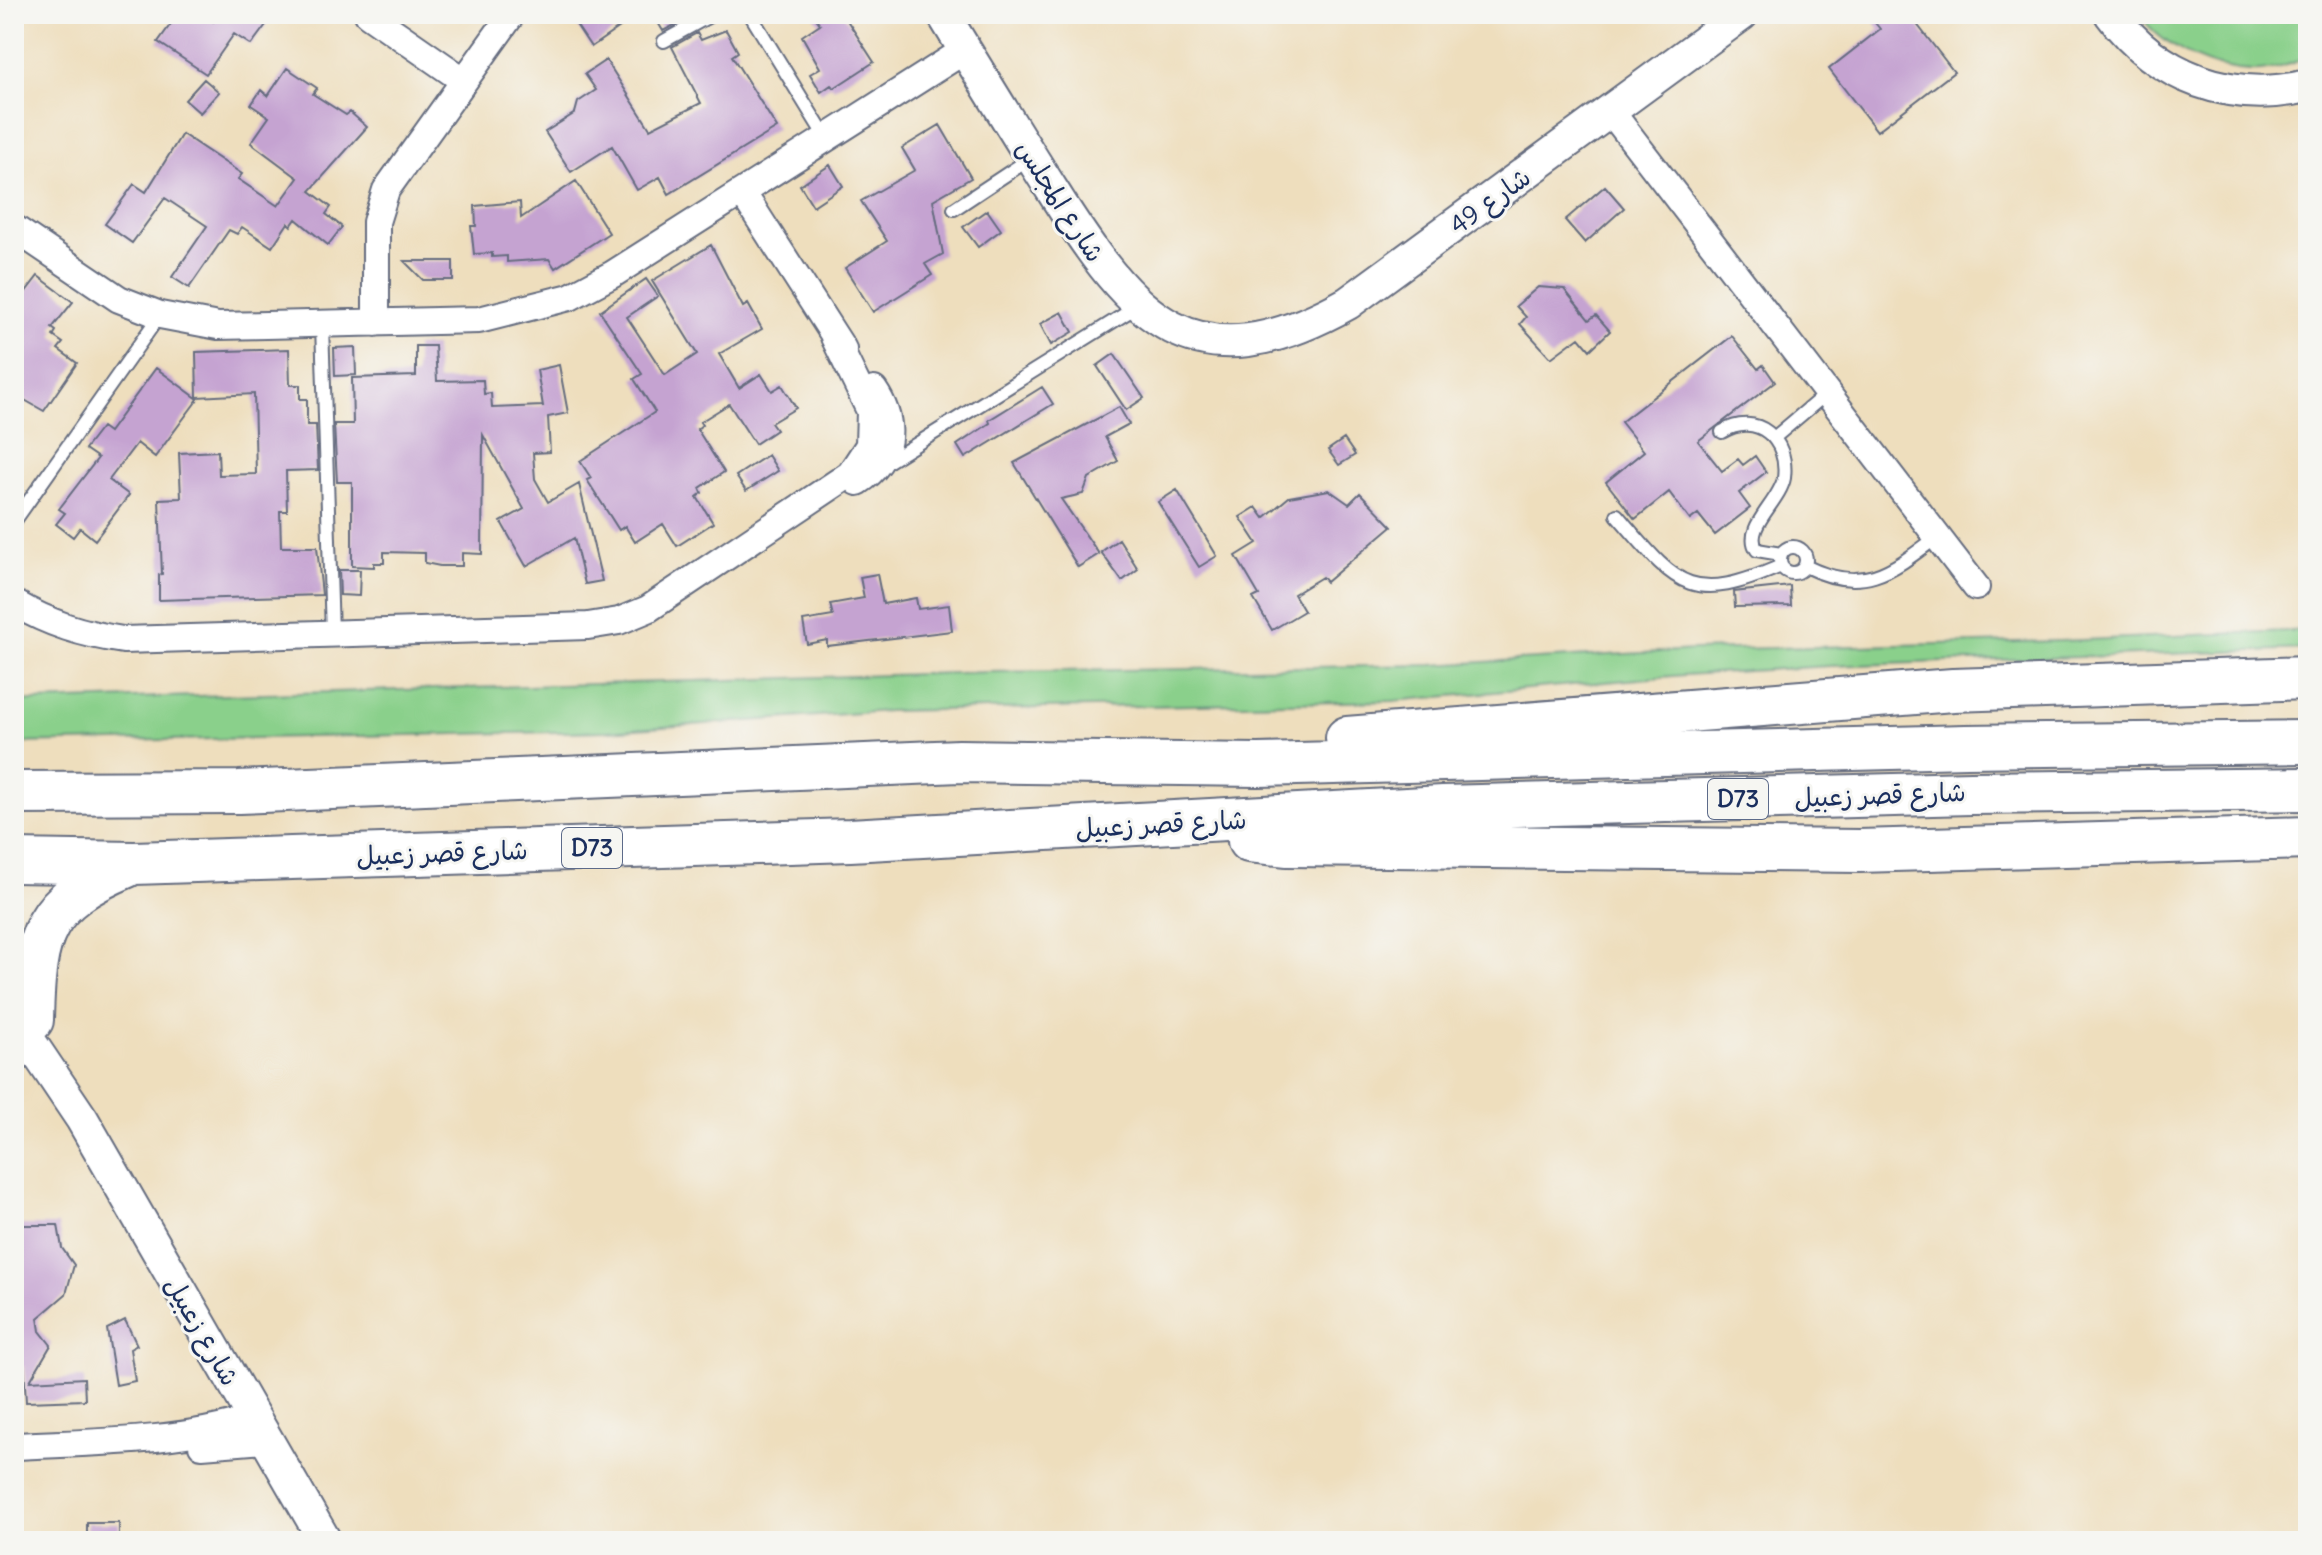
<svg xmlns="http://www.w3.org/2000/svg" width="2322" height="1555" viewBox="0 0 2322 1555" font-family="Delius,'Playpen Sans Arabic',sans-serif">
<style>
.green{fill:#8ad08b;stroke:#528074;stroke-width:2}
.building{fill:#c5a3d1}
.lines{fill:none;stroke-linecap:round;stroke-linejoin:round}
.service-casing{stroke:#656c7f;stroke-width:16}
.minor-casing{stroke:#656c7f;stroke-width:30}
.tertiary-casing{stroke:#656c7f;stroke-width:36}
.primary-casing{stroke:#656c7f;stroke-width:46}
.service{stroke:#fff;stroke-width:12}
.minor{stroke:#fff;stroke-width:26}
.tertiary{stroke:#fff;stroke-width:32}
.primary{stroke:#fff;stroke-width:42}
.labels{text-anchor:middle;stroke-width:6;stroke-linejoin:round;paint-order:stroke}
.shield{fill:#f6f6f2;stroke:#5d6b8a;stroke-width:2}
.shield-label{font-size:24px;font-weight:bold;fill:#1b2f5e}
.street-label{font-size:26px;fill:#1b2f5e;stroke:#f6f6f2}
</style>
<rect width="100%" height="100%" fill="#f6f6f2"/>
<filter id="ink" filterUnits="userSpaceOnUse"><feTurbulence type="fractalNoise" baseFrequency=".0125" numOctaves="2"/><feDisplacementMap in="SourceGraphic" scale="16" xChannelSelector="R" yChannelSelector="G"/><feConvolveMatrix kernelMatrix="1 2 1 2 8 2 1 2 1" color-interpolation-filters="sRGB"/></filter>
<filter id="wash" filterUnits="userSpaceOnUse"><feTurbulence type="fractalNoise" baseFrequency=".006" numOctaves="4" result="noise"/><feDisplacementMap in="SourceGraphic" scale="32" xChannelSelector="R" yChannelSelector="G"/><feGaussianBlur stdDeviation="1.8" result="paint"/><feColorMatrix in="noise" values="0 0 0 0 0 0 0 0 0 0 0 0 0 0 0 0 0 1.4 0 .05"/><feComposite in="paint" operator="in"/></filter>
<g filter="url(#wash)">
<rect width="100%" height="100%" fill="#eedebd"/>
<path class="green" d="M2139,14H2308V57C2293,63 2276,70 2260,71C2217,73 2163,49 2139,14Z
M2308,630V649L1830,666L1684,675L1393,701L888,711L607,731L14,743V702L34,701L989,672L1431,665L1695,650L2060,641Z"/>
<g id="blocks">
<path class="building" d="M178,14H202L214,22L207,14H274L251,45L234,34L206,74L158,42Z
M569,14H611L620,27L591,47Z
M653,14H686L688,18L663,31Z
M813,14H843L874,62L834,88L831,85L821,92L810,74L820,68L802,36L820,24Z
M1868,14H1909L1954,72L1877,131L1829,69L1880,29Z
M726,30L738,52L732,56L777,128L669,194L660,177L637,190L612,146L571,172L545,132L575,113L578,102L596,90L585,74L606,60L650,129L701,103L672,47L697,33L701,40Z
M287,68L317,88L313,94L346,115L350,112L367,127L310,191L331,207L326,214L342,227L328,245L296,219L291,226L288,223L272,247L242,227L237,234L229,230L189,288L172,277L207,226L165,198L132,243L105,224L134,184L146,192L182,134L242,174L238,179L278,206L298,178L251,143L269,117L251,105L261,90L268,96Z
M204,79L219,92L200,113L185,100Z
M940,125L971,178L933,200L943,254L925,264L932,275L873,312L845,268L887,241L861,201L915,170L902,148Z
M830,165L843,186L813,206L800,185Z
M576,181L609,233L555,268L549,259L507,262V256L492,257V253L474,254L471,226H476L475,206L520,202L521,218Z
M1605,186L1624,208L1585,243L1565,220Z
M987,210L1001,230L978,247L963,227Z
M711,245L743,307L748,304L762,329L719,354L739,388L761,374L772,391L782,385L796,408L771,423L776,430L755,444L729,404L700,422L702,425L697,429L724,472L700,488L702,493L697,497L713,523L677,546L663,524L635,542L625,526L619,530L587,480L591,478L580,461L655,412L634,379L642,374L600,311L646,279L658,296L627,317L665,375L697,354L652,281Z
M404,261H453V280H423Z
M38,276L73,302L52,328L56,331L53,336L63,343L58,349L77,363L44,411L14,394V307Z
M1538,287L1564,289L1589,320L1596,315L1610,331L1590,350L1579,337L1551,358L1520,324L1526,317L1516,306Z
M1062,312L1073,332L1051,345L1040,324Z
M1732,336L1758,369L1763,365L1775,382L1698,441L1722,471L1738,459L1743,465L1755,456L1766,472L1739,493L1750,508L1715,535L1698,514L1690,520L1669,492L1635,519L1606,482L1644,451L1621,422Z
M416,346H435L437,381L483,380L484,394L491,393L492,408L543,406L537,370L559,365L568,413L548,417L550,452L533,453L535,479L548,502L579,484L602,581L585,584L574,538L526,566L501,522L524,509L483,435L482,554L462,553V566H440L425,563V553L384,552V563H374V567L352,566V482H337L334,424H353L352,378L416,376Z
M355,347L356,375L335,376L334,348Z
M289,349L290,385H300V399H307V425H316L318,470L286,471L287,511H280L281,547H317L322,595L159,600V575L162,574L159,499L181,498L179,453L218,451L219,475L256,474L254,394L197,397L196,352Z
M1114,354L1144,398L1126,410L1097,366Z
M156,368L198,399L155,457L137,443L109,480L129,495L95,540L80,528L73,537L56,524L65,513L59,509L98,458L85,449L102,427L109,432Z
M1042,387L1053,404L965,458L957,445L990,423L989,420Z
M1119,407L1129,424L1105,437L1118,461L1089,478L1083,494L1061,499L1099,554L1078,567L1014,463Z
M1344,439L1355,455L1339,465L1328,450Z
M768,455L778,471L746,491L736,476Z
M1177,490L1217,556L1199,567L1158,502Z
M1329,490L1349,504L1360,493L1392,526L1326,582L1322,577L1294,594L1304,611L1272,630L1253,598L1259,595L1236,556L1257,543L1240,517L1256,507L1264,518L1289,497Z
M1119,539L1138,569L1122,581L1101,552Z
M339,570H360L359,596L340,595Z
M877,574L883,604L916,598L918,609L949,605L952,631L827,646V640L807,644L803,621L833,616L830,604L864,598L860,577Z
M1790,586L1791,606L1735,607L1734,592Z
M14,1225H58L62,1248L74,1265L66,1294L38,1318L40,1331L51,1345L30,1381L84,1378L85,1400L26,1402L24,1366L14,1373Z
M125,1320L137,1345L130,1349L135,1381L116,1385L107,1329Z
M87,1523H119V1541H87Z"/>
</g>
</g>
<g filter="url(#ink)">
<use href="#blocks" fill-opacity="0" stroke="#656c7f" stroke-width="2"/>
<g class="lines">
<defs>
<path id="service" d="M750,14L826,138
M664,41L713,14
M954,209L1031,158
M322,325L332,633
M1722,432C1757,411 1789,439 1784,478C1780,502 1742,528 1757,550L1781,554
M1775,437L1827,393
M883,465L1138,306
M1617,515C1677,585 1689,606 1781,566
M14,522L160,315
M1780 560a13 13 0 1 1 26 0a13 13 0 1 1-26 0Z
M1805,566C1863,595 1891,572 1937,537"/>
<path id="minor" d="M368,14L463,80
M1612,113L1976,587
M742,192L843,349
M14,228L119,299L160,315L218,326L479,320L570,297L613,274L965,50
M376,323V222L386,190L512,14
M858,482C893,459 897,424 874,390
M14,603C50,624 83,634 123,640L588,626L619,621L648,609L850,474L869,445L870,411L834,337
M202,1445L265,1440
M14,1446C91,1442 178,1443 252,1419"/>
<path id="tertiary" d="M943,14C979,73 1015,132 1052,190C1133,319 1193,390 1348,303L1742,14
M2111,14C2158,78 2231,104 2308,86
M14,1018L82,1119L325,1541"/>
<path id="primary" d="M1347,738L1953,690L2308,678
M14,793L239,792L959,761L1258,765L1966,746L2308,742
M1249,841L1288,845L1859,851L2308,838
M14,861L134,863L850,840L1443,807L1971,793L2308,789
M32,1020C34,933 42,902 127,866"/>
</defs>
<use href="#service" class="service-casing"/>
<use href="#minor" class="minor-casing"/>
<use href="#tertiary" class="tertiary-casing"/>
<use href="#primary" class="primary-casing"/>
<use href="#service" class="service"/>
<use href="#minor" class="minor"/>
<use href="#tertiary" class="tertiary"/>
<use href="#primary" class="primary"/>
</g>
</g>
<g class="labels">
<g class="shield">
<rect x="1708" y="779" width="60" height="40" rx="6"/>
<rect x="562" y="828" width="60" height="40" rx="6"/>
</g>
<g class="shield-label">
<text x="1738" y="807">D73</text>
<text x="592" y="856">D73</text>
</g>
<g class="street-label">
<text transform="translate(1060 201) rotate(57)" y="9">شارع المجلس</text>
<text transform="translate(1490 201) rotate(-36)" y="9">شارع 49</text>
<text transform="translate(1880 795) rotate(-2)" y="9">شارع قصر زعبيل</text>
<text transform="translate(1161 824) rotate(-3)" y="9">شارع قصر زعبيل</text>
<text transform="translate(442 853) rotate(-2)" y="9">شارع قصر زعبيل</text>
<text transform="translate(202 1331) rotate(60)" y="9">شارع زعبيل</text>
</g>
</g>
<rect width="2322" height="1555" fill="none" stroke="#f6f6f2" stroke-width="48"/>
</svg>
